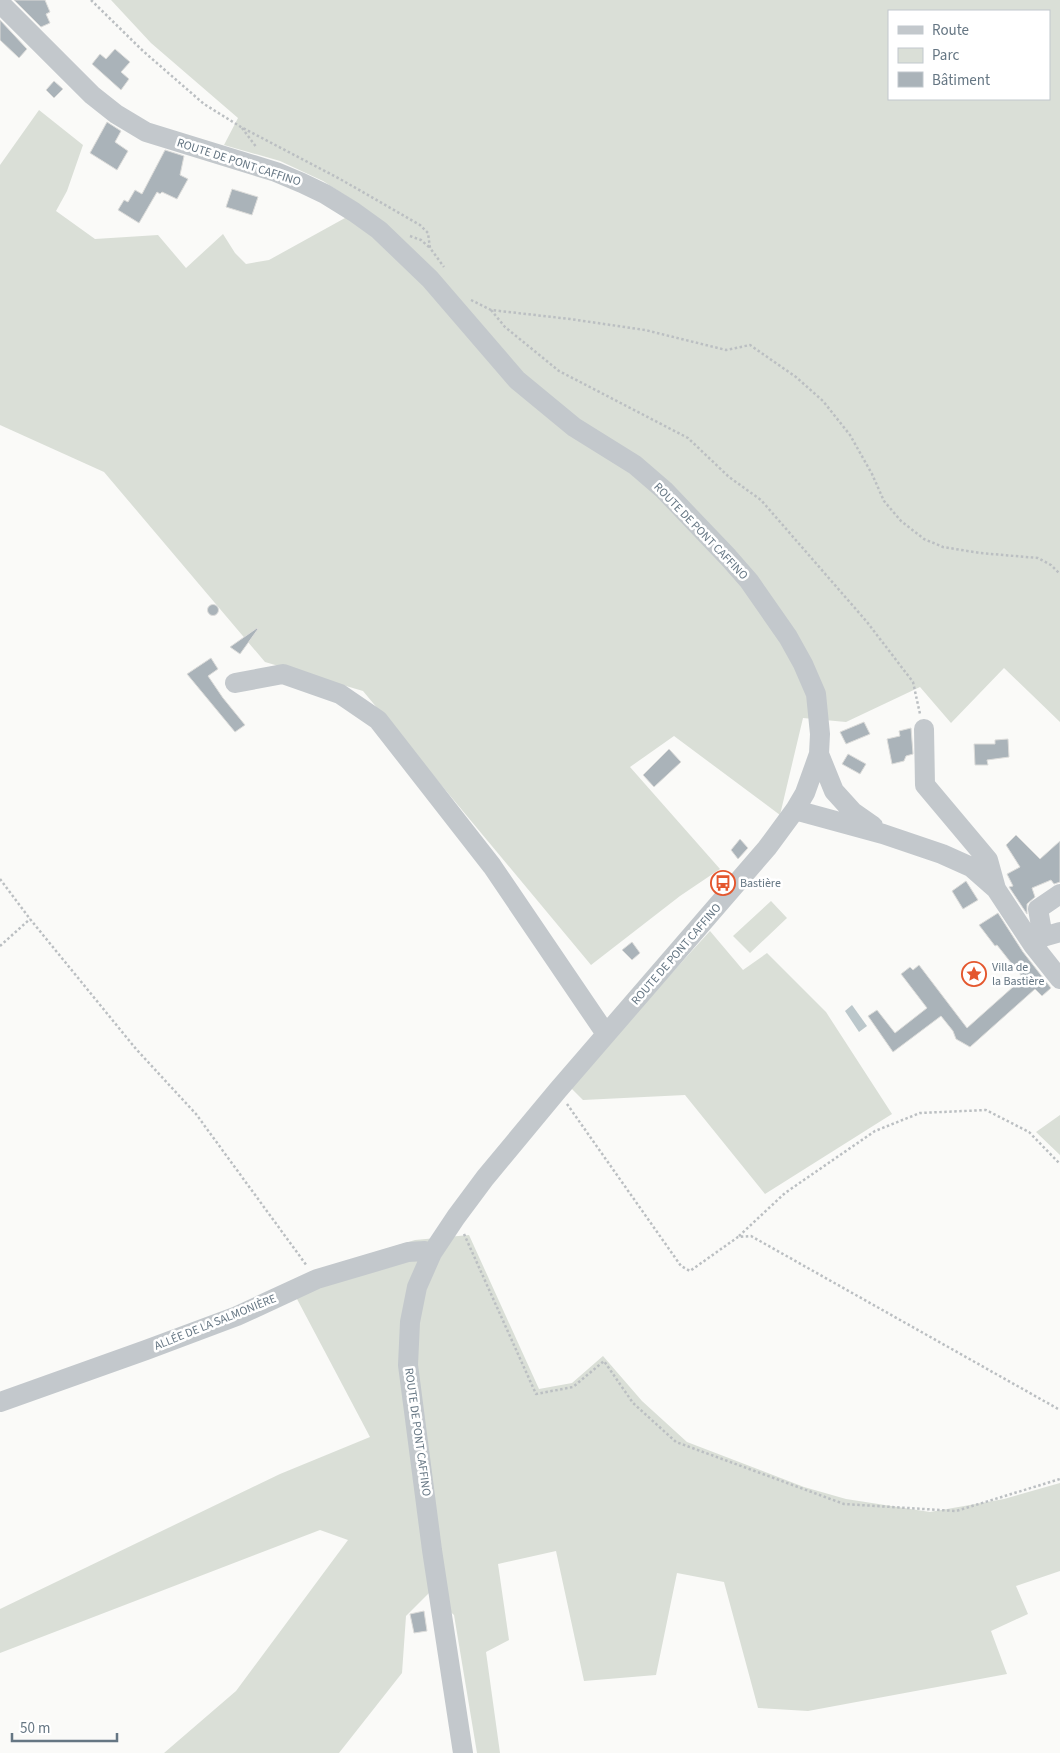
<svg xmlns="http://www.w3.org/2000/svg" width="1060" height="1753" viewBox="0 0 1060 1753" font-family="'Source Sans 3',sans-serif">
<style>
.green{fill:#dadfd7;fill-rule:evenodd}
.water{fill:#bbc7cb}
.building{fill:#aab3b9;stroke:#dcdcda}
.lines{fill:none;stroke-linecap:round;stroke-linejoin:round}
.path{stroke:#bbbfc2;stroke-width:2.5;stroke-dasharray:2.5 2.5;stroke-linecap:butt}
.minor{stroke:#c3c8cc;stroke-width:20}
.labels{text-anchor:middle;stroke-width:5;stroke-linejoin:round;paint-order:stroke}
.street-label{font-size:12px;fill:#657683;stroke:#fff}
.poi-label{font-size:12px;fill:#657683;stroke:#fff;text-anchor:start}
</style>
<rect width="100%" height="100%" fill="#fafaf8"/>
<path class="green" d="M111,0H1060V722L1004,668L951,723L920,687L846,722L803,718L780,815L674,736L630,767L720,869L680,896L591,965L363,691L265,662L104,472L0,425V165L39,110L83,145L67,191L56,211L95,239L158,235L186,268L223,234L235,253L246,264L269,260L345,218L354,201L323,181L280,161L224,145L238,118L151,43ZM889,11H1049V99H889Z
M771,901L787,918L750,953L733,936Z
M710,931L743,970L767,953L826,1012L892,1114L765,1194L685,1095L583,1100L569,1086Z
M1060,1115V1155L1036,1132Z
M469,1235L539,1389L572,1383L603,1356L642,1401L687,1442L804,1487L846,1499L930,1512L1004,1499L1060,1483V1571L1016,1586L1028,1614L991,1631L1007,1674L808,1711L758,1708L724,1582L677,1573L656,1675L584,1681L556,1551L498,1564L509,1640L486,1652L500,1753H477L454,1615L429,1593L406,1616L402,1673L339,1753H164L236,1691L348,1540L320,1530L0,1653V1609L280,1474L370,1437L288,1282L316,1270L415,1240Z"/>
<path class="water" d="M852,1005L867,1026L859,1032L845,1011Z"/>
<path class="building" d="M14,0H45L50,12L46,14L50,23L41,27Z
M0,20L27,49L19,58L0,40Z
M115,49L130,62L121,72L129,79L121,90L92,64L100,54L106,59Z
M54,81L63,89L54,98L46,90Z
M107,122L121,131L115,142L128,151L117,170L90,153Z
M165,150L184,156L180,175L188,179L177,199L162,192L160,194L157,192L139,223L118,210L124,200L128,202L135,190L142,194Z
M232,189L258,197L252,215L226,207Z
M207.5 610a5.5 5.5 0 1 1 11 0a5.5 5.5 0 1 1-11 0Z
M257,628L258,629L240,654L230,647Z
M211,658L218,669L208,676L223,698L245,725L235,732L187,674Z
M864,722L870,734L846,744L840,732Z
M911,728L913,754L906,756L904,761L892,764L887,739L900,736L899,731Z
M1008,739L1009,757L987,760L988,765H975L974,744H995V740Z
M669,749L681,762L654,787L643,775Z
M848,754L866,764L860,774L842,764Z
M1016,835L1040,859L1060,841V882L1054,884L1051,880L1032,888L1035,897L1027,904V914L1009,887L1013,886L1007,874L1020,867L1006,845Z
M740,839L748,848L738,859L731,850Z
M966,881L978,900L963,909L952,891Z
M998,913L1023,952L1051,988L1042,996L1035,989L970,1047L956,1039L953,1031L941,1016L893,1052L868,1016L877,1010L895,1033L927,1008L901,974L910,967L913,970L919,965L967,1028L1023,978L997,945L995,946L979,925Z
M632,942L640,953L632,960L622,950Z
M424,1611L427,1631L414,1633L410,1614Z"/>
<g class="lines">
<path class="path" d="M91,0L143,51L204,104L241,127L340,179L420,225L428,233L430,248L444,267
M242,128L257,148
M410,236L421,240L429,247
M471,300L491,310L570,319L645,330L726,350L750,345L796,377L823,401L850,435L872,474L884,501L901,521L924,539L943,547L980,553L1038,558L1051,565L1060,574
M491,310L505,327L559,371L688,438L729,477L761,500L867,622L913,682L920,714
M0,879L30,919L136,1049L196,1114L307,1266
M0,946L30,919
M567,1104L681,1266L690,1271L738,1237L751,1236L1060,1410
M464,1234L536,1394L573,1387L604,1361L633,1403L676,1442L844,1504L956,1511L1060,1479
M739,1236L785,1193L875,1131L920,1113L986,1110L1029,1132L1060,1164"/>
<path class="minor" d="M0,3L92,95L116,114L146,132L276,172L302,183L325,194L354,212L379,230L430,279L517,380L574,427L635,465L664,490L728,557L749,581L788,637L803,664L816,694L820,734L819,754L805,793L795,810L767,848L558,1090L485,1178L456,1217L432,1253L417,1287L410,1322L408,1365L432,1550L463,1753
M235,683L283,674L340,694L378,720L492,866L606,1034
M924,729L925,785L988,860L996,889
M819,754L834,791L853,812L873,826
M795,810L883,834L942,854L971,867L996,889L1033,945L1060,979
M1043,937L1038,909L1060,894
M1033,945L1043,937L1060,932
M0,1402L146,1350L237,1316L317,1279L408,1252L425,1251L432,1253"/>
</g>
<defs>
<symbol id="bus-ring" viewBox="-11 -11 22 22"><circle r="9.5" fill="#fff" stroke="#e4572e" stroke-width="1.5"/><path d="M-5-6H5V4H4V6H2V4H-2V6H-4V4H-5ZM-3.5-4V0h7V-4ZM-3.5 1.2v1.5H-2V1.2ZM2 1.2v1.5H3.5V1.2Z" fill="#e4572e"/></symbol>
<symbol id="sight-ring" viewBox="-11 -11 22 22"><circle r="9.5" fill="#fff" stroke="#e4572e" stroke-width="1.5"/><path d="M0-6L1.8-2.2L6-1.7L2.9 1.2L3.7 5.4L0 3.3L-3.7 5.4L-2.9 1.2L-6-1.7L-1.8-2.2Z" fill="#e4572e"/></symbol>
</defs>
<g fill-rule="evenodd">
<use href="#bus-ring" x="709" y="869" width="28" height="28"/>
<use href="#sight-ring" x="960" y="960" width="28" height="28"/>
</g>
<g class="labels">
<g class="street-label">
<text transform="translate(239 162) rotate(18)" y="4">ROUTE DE PONT CAFFINO</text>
<text transform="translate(701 531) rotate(46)" y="4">ROUTE DE PONT CAFFINO</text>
<text transform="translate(676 954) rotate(-49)" y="4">ROUTE DE PONT CAFFINO</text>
<text transform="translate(215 1322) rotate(-22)" y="4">ALLÉE DE LA SALMONIÈRE</text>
<text transform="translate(418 1432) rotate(82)" y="4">ROUTE DE PONT CAFFINO</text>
</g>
<g class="poi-label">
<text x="740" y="887">Bastière</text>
<text x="992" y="971">Villa de<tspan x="992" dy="14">la Bastière</tspan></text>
</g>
</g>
<rect x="888" y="10" width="162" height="90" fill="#ffffff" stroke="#c1c8cd"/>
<rect x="898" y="26" width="25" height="8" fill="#c3c8cc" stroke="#c1c8cd"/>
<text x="932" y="35" font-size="15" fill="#657683">Route</text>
<rect x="898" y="48" width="25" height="15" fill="#dadfd7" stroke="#c1c8cd"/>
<text x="932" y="60" font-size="15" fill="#657683">Parc</text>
<rect x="898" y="72" width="25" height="15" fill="#aab3b9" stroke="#c1c8cd"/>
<text x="932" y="85" font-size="15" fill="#657683">Bâtiment</text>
<path d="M12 1733v8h105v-8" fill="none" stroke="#657683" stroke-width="2.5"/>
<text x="20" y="1733" font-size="15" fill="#657683" stroke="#ffffff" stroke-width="4" paint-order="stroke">50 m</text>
</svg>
